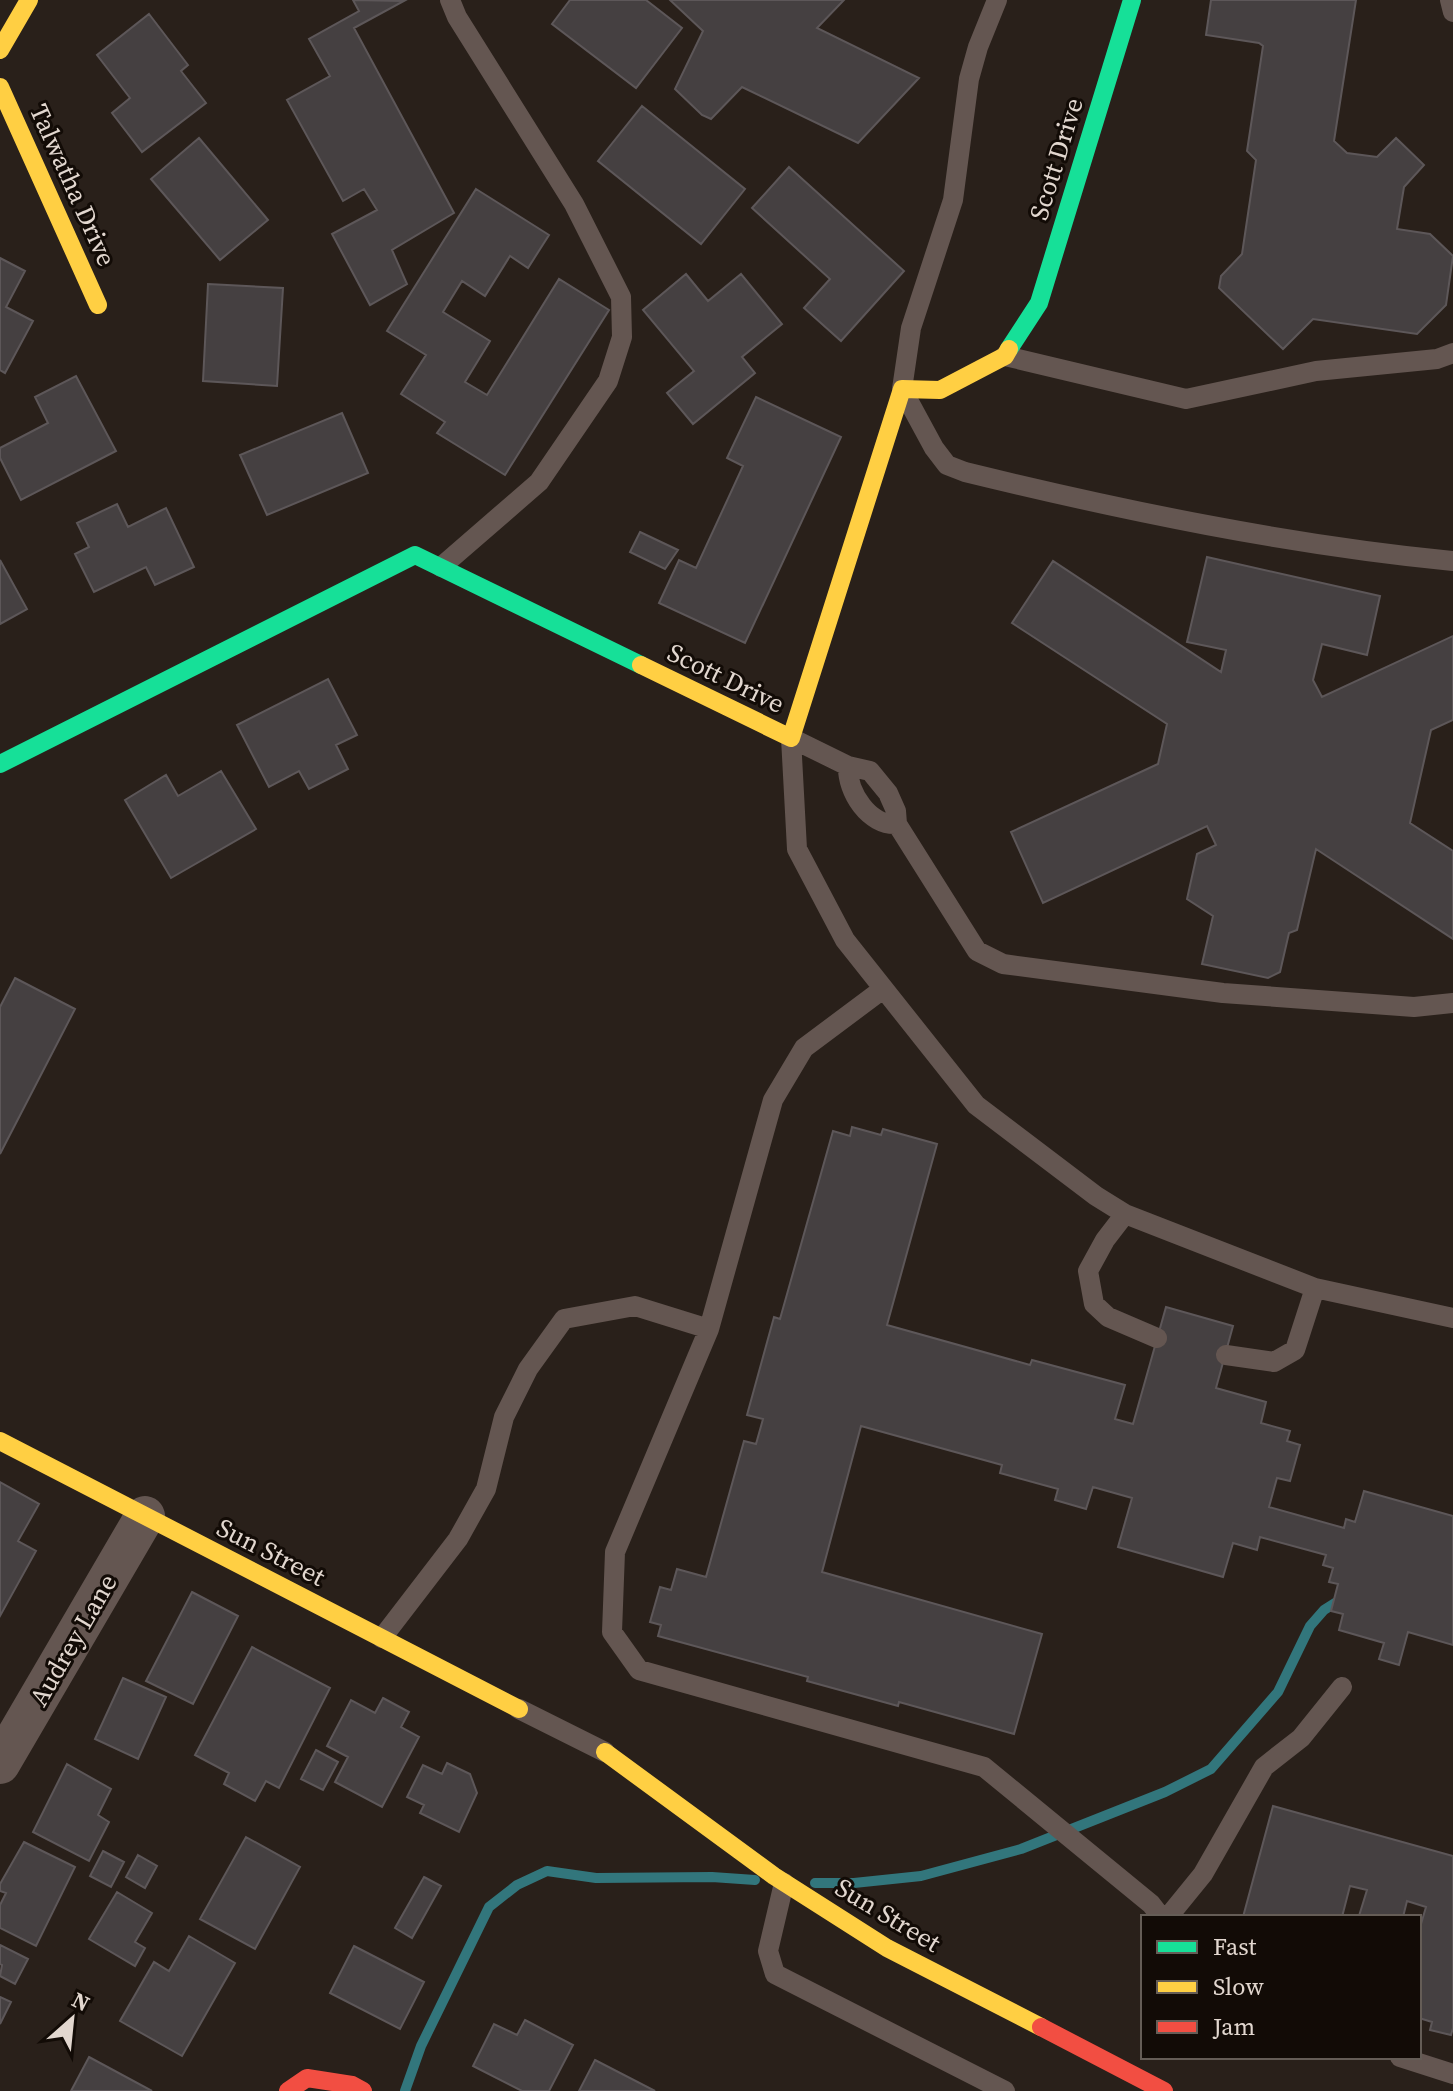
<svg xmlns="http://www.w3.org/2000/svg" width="1453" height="2091" viewBox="0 0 1453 2091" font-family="'Source Serif 4',serif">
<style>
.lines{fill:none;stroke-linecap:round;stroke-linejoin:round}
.stream{stroke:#32767c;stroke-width:10}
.building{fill:#454041;stroke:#5d5759;stroke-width:2}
.lane{stroke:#645651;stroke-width:20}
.street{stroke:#645651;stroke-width:40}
.fast{stroke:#16e098;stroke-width:18}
.slow{stroke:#ffcf43;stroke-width:18}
.jam{stroke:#f24e42;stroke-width:18}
.labels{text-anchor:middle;stroke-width:6;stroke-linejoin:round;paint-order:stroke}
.street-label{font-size:26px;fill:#e2d7cf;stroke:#120b06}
</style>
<rect width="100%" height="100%" fill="#29201a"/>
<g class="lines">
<path class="stream" d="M815,1883H854L921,1876L1021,1849L1165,1792L1211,1769L1278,1692L1310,1626L1324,1610L1343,1598
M405,2091L421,2046L489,1907L517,1885L547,1871L596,1878L712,1877L755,1880"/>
</g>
<path class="building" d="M353,0L404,1L354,28L454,213L392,250L407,284L370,305L332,234L377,210L364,189L343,201L287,100L330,76L309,39L359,11Z
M570,0H646L682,28L636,88L552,24Z
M670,0H844L817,28L919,78L858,143L742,87L711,119L702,115L675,89L703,31Z
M1211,0H1356L1334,141L1347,153L1377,157L1396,138L1424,165L1404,187L1397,229L1430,234L1453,256L1446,305L1417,334L1313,319L1283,349L1219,288L1221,276L1242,254L1256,160L1247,151L1263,46L1259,43L1206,35Z
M149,14L188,65L181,71L206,103L142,152L112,113L130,98L97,55Z
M642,106L745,189L701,244L598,161Z
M199,138L268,220L220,260L151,179Z
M789,167L904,271L841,341L804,308L830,279L752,208Z
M476,189L549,235L528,268L510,256L485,296L462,281L443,312L490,341L465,382L487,395L559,279L609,310L505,475L437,433L445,422L401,394L426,355L387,331Z
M0,258L25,271L6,307L33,321L5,373L0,370Z
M686,274L708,301L741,274L782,324L742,357L755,373L693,424L667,393L694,371L643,310Z
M208,284L283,288L277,386L203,381Z
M76,376L116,451L21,500L0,458V448L48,423L35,397Z
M756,397L841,437L745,643L659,603L679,560L696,568L743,466L727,458Z
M342,413L368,473L267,515L240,455Z
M117,504L128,527L166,508L194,567L155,585L146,567L94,592L75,554L89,547L77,523Z
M640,532L678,550L665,569L630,552Z
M1207,557L1380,596L1367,655L1322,644L1313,680L1322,697L1453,636V720L1431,730L1410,823L1453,851V939L1316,849L1297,930L1289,933L1280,972L1268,978L1202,964L1213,916L1187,899L1197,854L1216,845L1207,826L1043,903L1011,832L1158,764L1167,724L1012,623L1053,561L1221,672L1226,650L1187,642Z
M0,560L27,609L0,624Z
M328,679L357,735L336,745L348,769L309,789L299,771L269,787L237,725Z
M221,771L256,829L171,878L125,800L166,775L178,796Z
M15,978L75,1009L0,1154V1007Z
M852,1127L881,1135L883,1129L937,1144L887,1325L1030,1365L1032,1360L1125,1385L1115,1419L1133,1424L1166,1307L1233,1326L1216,1388L1266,1402L1261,1423L1290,1431L1287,1441L1300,1445L1290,1481L1277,1478L1269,1507L1344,1528L1346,1519L1355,1522L1364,1491L1453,1516V1645L1408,1632L1399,1665L1379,1659L1384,1643L1339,1630L1343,1614L1331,1611L1338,1584L1329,1582L1333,1568L1323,1565L1326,1555L1260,1537L1257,1550L1233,1543L1223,1577L1118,1547L1132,1498L1093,1487L1086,1509L1055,1500L1058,1489L1000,1473L1002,1465L861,1426L822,1572L1042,1634L1014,1734L899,1702L898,1706L807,1681L808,1677L658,1636L661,1625L650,1622L660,1587L671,1590L677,1569L706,1577L744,1441L756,1444L763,1419L747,1415L774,1317L780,1319L833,1131L850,1136Z
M0,1482L39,1504L18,1541L36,1551L0,1616Z
M192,1592L238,1616L193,1704L146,1681Z
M252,1647L330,1688L279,1788L266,1781L255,1801L224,1784L229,1773L195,1755Z
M123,1678L166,1697L138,1759L95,1739Z
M383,1698L409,1712L401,1727L419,1737L382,1807L335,1782L348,1757L327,1746L351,1700L375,1713Z
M316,1750L338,1762L323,1790L301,1779Z
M447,1763L470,1774L477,1793L459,1832L420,1813L424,1805L407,1797L423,1765L442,1774Z
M67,1764L111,1789L98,1815L109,1822L89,1861L33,1832Z
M1273,1806L1453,1856V2028L1451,2035L1430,2030L1432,2022L1419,2018V1931L1426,1907L1407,1901L1403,1917H1361L1359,1916L1367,1890L1350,1886L1342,1917H1243Z
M246,1837L300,1867L255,1949L200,1919Z
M24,1842L75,1867L36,1946L0,1928V1905L6,1893L0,1891V1884Z
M103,1851L124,1862L111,1887L90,1876Z
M138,1855L157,1866L145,1888L126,1877Z
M424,1877L441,1886L412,1938L395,1928Z
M117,1892L152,1913L135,1942L145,1948L135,1966L89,1939Z
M189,1936L235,1963L182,2056L120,2021L154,1962L169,1971Z
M0,1945L28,1959L15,1984L0,1976L2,1965L0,1964Z
M354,1946L424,1982L400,2029L330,1993Z
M0,1997L11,2002L0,2024Z
M525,2020L573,2045L549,2091H522L473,2066L494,2024L517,2035Z
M89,2057L152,2091H71Z
M595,2060L655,2091H579Z"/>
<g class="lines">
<path class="lane" d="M997,0L978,47L969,79L953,200L911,328L902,389L934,448L947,465L965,472C1125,511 1289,545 1453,561
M1450,0L1453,12
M1005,356L1186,399L1316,371L1437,359L1453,353
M441,567L539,482L608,381L622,337L621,297L574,204L457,17L450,0
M848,766C847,792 869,826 897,824
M883,989L804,1048L773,1100L709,1329L615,1552L612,1632L639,1670L984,1767L1151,1904L1161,1917
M1453,1003L1414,1007L1223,993L1003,964L977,951L897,824L896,811L888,793L870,771L848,766L791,738L797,849L845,940L976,1105L1096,1196L1125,1214L1315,1288L1453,1318
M1125,1214L1105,1240L1088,1271L1094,1304L1108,1317L1157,1338
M1226,1355L1274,1362L1295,1350L1315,1288
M382,1638L458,1539L486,1489L504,1417L528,1369L564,1319L635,1306L709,1329
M519,1709L605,1752
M784,1883L768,1951L775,1974L1005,2091
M1168,1917L1203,1874L1264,1767L1301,1738L1342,1687
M1400,2057L1453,2074"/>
<path class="street" d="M0,1764L145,1516"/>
<path class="fast" d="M1009,349L1039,303L1132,0
M0,764L415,555L641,665"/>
<path class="slow" d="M0,50L29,0
M0,87L98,305
M641,665L791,738L902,389L940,390L1005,356L1009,349
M0,1441L519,1709
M605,1752L774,1876L887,1948L1041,2027"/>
<path class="jam" d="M1041,2027L1164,2091
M288,2091L307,2078L352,2085L363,2091"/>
</g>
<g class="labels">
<g class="street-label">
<text transform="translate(1056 159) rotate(-73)" y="9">Scott Drive</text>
<text transform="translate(73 185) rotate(66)" y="9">Talwatha Drive</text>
<text transform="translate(726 678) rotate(26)" y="9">Scott Drive</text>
<text transform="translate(271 1552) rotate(27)" y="9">Sun Street</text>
<text transform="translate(73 1640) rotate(-60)" y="9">Audrey Lane</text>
<text transform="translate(888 1915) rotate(31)" y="9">Sun Street</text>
</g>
</g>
<rect x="1141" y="1915" width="280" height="144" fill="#120b06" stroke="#655d56" stroke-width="2"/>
<rect x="1157" y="1941" width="40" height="12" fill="#16e098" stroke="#655d56" stroke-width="2"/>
<text x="1213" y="1955" font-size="24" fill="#e2d7cf">Fast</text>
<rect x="1157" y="1981" width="40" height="12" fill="#ffcf43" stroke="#655d56" stroke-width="2"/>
<text x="1213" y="1995" font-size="24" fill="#e2d7cf">Slow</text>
<rect x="1157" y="2021" width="40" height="12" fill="#f24e42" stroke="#655d56" stroke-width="2"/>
<text x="1213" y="2035" font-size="24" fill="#e2d7cf">Jam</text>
<g transform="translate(72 2019) rotate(27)" stroke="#120b06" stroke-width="6" paint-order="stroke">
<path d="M0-6L14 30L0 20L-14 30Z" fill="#e2d7cf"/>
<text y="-12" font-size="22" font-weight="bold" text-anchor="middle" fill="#e2d7cf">N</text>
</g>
</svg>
